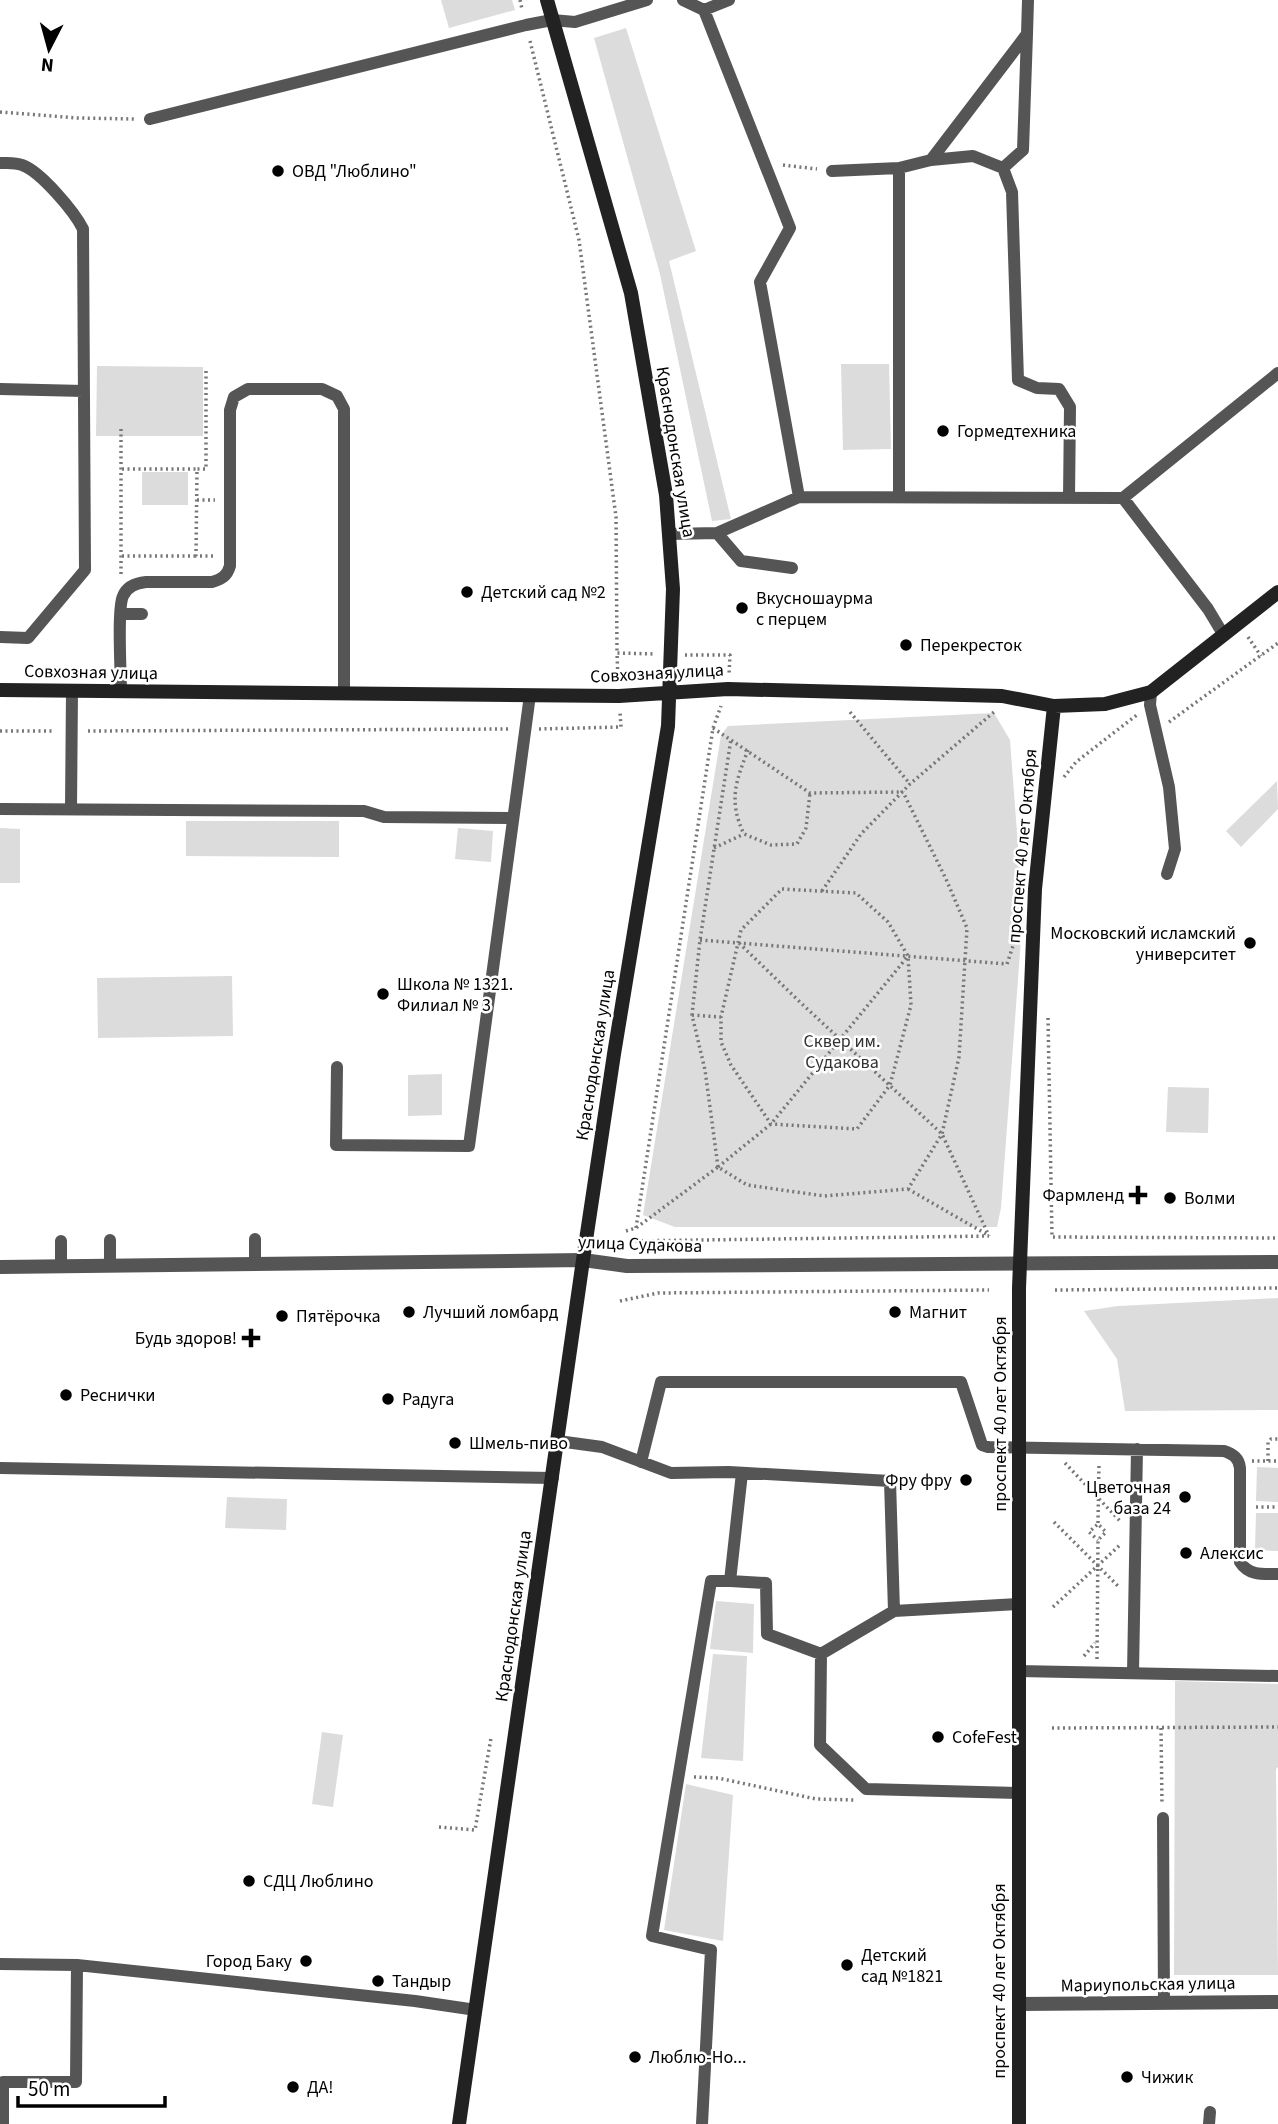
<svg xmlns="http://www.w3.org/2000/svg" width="1278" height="2124" viewBox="0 0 1278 2124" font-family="'Source Sans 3',sans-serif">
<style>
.green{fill:#dcdcdc}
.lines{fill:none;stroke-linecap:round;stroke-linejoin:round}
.path{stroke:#777;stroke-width:3.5;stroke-dasharray:2 3.5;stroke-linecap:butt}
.lane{stroke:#555;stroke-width:12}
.street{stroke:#555;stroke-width:14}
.secondary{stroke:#222;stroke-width:14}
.poi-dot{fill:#000;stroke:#fff;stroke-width:2.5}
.labels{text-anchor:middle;stroke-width:5;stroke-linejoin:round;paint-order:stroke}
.poi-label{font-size:18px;fill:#000;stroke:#fff;text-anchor:start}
.street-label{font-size:18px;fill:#000;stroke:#fff}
.park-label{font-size:18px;fill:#333;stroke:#fff}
</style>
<rect width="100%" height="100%" fill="#fff"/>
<path class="green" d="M441,0H512L515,10L449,28Z
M626,28L696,251L669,261L731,519L712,521L660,274L594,38Z
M841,364H889L891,449L843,450Z
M97,366L203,367V436H96Z
M142,472H188V505H142Z
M994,713L1010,740L1023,912L1001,1208L997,1227H675L643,1215L721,735L728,726Z
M1277,781L1278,809L1241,847L1226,831Z
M186,821H339V857L186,856Z
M0,828L20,829V883H0Z
M458,828L493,831L491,862L455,859Z
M232,976L233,1036L98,1038L97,978Z
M442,1074V1115L408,1116V1075Z
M1168,1087L1209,1088L1208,1133L1166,1132Z
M1278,1298V1410L1125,1411L1117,1359L1084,1311L1118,1306Z
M1257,1467L1278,1468V1502L1256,1501Z
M227,1497L287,1499L286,1530L225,1528Z
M1256,1513H1278V1551L1255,1550Z
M716,1601L754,1604L753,1653L710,1649Z
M713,1654L747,1656L743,1761L701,1758Z
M1175,1681L1278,1684V1767L1276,1769L1278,1975H1174Z
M322,1732L343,1735L333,1807L312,1804Z
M686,1784L733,1795L723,1941L664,1930Z"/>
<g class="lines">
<path class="path" d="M520,0L522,9
M530,41L579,240L616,517L617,653
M0,112L78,118L134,119
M783,165L817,169
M206,371V469H197L196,556H214
M122,469H197
M197,500H215
M122,556H196
M121,574V427
M1248,637L1261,656
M685,655H730L729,675
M618,680L617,653L656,654
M850,712L910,784
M1169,722L1278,643
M713,728L810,793L903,792
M539,729L621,727L620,712
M0,731H55
M88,731L510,729
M748,750C736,781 728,801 744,834L771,845L797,844L806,828L810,793
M1064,777L1076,762L1138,714
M714,848L744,834
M782,889L856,893L888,922L908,956L911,1005L890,1085L857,1129L771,1124L731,1065L721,1042V1017L741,930Z
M822,891L861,834L910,784L994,712
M700,940L1007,964L1015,940
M739,943L802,1004L942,1134L989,1236
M692,1015L721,1017
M1048,1018L1052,1237L1278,1238
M718,1167L705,1070L692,1015L700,940L731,739
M718,1167L771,1124L908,956
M908,1189L988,1235
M636,1228L713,728L721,706
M626,1231L636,1228L718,1167L747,1185L824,1196L908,1189L942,1134L959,1057L967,928L946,879L903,792
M630,1241L989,1236
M1055,1290L1278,1288
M620,1301L658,1293L989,1290
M1252,1461H1278
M1268,1461V1442L1271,1439H1278
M1065,1463L1120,1521
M1256,1507H1278
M1054,1522L1118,1586
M1098,1523L1099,1464
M1053,1607L1120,1545
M1084,1656L1095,1643
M1097,1659L1098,1540L1106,1532L1098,1524L1089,1532L1098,1540
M1052,1728L1278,1727
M1161,1728L1162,1805
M694,1777L718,1778L816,1799L856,1800
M439,1827L475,1830L491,1738"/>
<path class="lane" d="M683,0L704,10L790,228L760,282L799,497
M704,10L729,0
M150,119L526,25L552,20L575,22L647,0
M931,160L1027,34L1028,0
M0,163C7,163 15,162 22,165C40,171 74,211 83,229L85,570L28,638L0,637
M1003,168L1023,150L1027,34
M832,171L899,168
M0,389L84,391
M899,497V168L931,160L973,156L1003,168L1012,192L1018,380L1037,388L1059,389L1070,407L1069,498
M1123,498L1278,373
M717,533L799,497L1123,498L1208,609L1223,634
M670,534L717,533L741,561L792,568
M121,614H142
M121,691C121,673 117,609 123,596C127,586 136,583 146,582H212C222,579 227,576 230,566V410L234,397L248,389H322L337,396L344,409V694
M1151,692L1150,705L1169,787L1175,849L1167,874
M0,809L364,811L384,817L513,818
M71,809L72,691
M337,1067L336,1145L469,1146L530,695
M255,1239V1265
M110,1240V1266
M61,1267V1241
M558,1441L602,1447L671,1473L729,1472L890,1481L894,1611L1018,1604
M641,1462L661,1382H961L982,1445L988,1447L1224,1451C1233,1454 1239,1458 1240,1468V1562C1249,1576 1263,1574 1278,1574
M0,1468L553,1478
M742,1473L730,1581L766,1583L767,1634L821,1654
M894,1611L821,1654L820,1745L866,1789L1018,1793
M1018,1671L1278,1676
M1133,1673L1137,1449
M1163,1818L1164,2003
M0,1964L77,1965L415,2001L476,2010
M3,2124V2082H76L77,1965
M702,2124L711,1950L652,1936L711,1581H730
M1209,2124L1210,2112"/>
<path class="street" d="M0,1267L583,1260L627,1266L1278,1262
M1019,2004L1278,2002"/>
<path class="secondary" d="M0,690L619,696L728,689L1002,696L1054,706L1105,704L1151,692L1278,592
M459,2124L583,1260L614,1054L668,726L673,589L666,495L631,293L547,0
M1019,2124V1288L1035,889L1054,706"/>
</g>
<g class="poi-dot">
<circle cx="278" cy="171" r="7"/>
<circle cx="943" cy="431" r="7"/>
<circle cx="467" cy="592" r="7"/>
<circle cx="742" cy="608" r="7"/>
<circle cx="906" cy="645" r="7"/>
<circle cx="1250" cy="943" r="7"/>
<circle cx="383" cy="994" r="7"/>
<path d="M1134.5 1184.5h7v7h7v7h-7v7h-7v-7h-7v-7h7z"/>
<circle cx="1170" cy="1198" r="7"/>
<circle cx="409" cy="1312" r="7"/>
<circle cx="895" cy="1312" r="7"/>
<circle cx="282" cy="1316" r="7"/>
<path d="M247.5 1327.5h7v7h7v7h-7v7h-7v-7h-7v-7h7z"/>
<circle cx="66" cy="1395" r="7"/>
<circle cx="388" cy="1399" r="7"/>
<circle cx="455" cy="1443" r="7"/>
<circle cx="966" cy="1480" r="7"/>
<circle cx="1185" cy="1497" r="7"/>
<circle cx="1186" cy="1553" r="7"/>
<circle cx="938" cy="1737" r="7"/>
<circle cx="249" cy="1881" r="7"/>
<circle cx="306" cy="1961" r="7"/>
<circle cx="847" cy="1965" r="7"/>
<circle cx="378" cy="1981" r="7"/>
<circle cx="635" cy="2057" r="7"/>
<circle cx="1127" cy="2077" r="7"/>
<circle cx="293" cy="2087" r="7"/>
</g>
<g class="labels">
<g class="poi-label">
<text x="292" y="177">ОВД "Люблино"</text>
<text x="957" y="437">Гормедтехника</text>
<text x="481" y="598">Детский сад №2</text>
<text x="756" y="604">Вкусношаурма<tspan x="756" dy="21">с перцем</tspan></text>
<text x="920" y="651">Перекресток</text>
<text x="1236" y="939" text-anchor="end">Московский исламский<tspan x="1236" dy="21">университет</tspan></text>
<text x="397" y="990">Школа № 1321.<tspan x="397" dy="21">Филиал № 3</tspan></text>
<text x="1124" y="1201" text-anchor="end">Фармленд</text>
<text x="1184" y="1204">Волми</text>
<text x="423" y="1318">Лучший ломбард</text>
<text x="909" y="1318">Магнит</text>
<text x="296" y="1322">Пятёрочка</text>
<text x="237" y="1344" text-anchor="end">Будь здоров!</text>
<text x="80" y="1401">Реснички</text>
<text x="402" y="1405">Радуга</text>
<text x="469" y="1449">Шмель-пиво</text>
<text x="952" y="1486" text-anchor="end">Фру фру</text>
<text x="1171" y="1493" text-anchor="end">Цветочная<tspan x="1171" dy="21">база 24</tspan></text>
<text x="1200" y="1559">Алексис</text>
<text x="952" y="1743">CofeFest</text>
<text x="263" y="1887">СДЦ Люблино</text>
<text x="861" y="1961">Детский<tspan x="861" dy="21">сад №1821</tspan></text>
<text x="292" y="1967" text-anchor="end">Город Баку</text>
<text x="392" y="1987">Тандыр</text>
<text x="649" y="2063">Люблю-Но...</text>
<text x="1141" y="2083">Чижик</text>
<text x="307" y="2093">ДА!</text>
</g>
<g class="street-label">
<text transform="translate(676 452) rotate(81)" y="6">Краснодонская улица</text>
<text transform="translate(91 672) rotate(1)" y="6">Совхозная улица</text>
<text transform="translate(657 673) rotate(-3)" y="6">Совхозная улица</text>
<text transform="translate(1022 846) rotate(-85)" y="6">проспект 40 лет Октября</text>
<text transform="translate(595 1055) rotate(-81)" y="6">Краснодонская улица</text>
<text transform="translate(640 1244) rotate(2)" y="6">улица Судакова</text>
<text transform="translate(1000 1414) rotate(-90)" y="6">проспект 40 лет Октября</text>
<text transform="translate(513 1616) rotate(-82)" y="6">Краснодонская улица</text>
<text transform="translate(999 1981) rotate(-90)" y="6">проспект 40 лет Октября</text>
<text transform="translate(1148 1984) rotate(-1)" y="6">Мариупольская улица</text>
</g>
<g class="park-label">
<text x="842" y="1047">Сквер им.<tspan x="842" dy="21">Судакова</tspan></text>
</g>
</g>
<g transform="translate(49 49) rotate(186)" stroke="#ffffff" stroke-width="5" paint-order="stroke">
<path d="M0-5L12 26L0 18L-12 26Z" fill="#000000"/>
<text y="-10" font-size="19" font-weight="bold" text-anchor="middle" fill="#000000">N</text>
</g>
<path d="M18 2096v10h147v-10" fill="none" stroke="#000000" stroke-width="3.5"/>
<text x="28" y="2096" font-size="21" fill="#000000" stroke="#ffffff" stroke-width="5" paint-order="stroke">50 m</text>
</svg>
